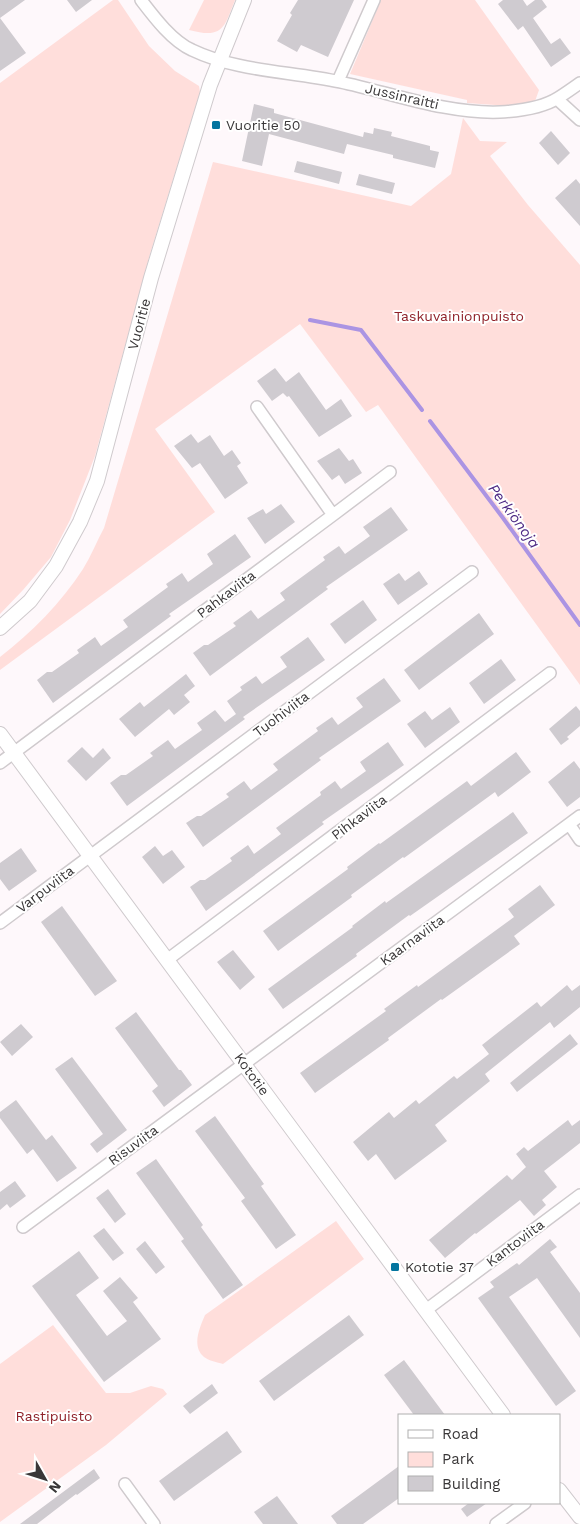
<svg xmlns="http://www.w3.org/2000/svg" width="580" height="1524" viewBox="0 0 580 1524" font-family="'Work Sans',sans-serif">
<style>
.green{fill:#ffdedb}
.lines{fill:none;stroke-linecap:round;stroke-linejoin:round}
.stream{stroke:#ab94e3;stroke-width:4}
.building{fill:#cfcbd0}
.minor-casing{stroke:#cfcacd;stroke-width:14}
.tertiary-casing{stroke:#cfcacd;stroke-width:16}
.minor{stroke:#fff;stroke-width:11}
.tertiary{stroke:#fff;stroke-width:14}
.poi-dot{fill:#03759f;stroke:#fff;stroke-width:2}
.labels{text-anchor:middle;stroke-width:4;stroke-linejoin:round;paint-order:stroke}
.street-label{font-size:14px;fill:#393738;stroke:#fff}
.poi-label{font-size:14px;fill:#393738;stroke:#fff;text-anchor:start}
.park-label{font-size:14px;fill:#8f2129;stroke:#fff}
.water-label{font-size:15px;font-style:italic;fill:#4c2883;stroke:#fff}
</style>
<rect width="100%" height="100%" fill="#fef8fb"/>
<path class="green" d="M113,0H118L149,46L175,71L199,86L200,92L150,254L95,456L70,520L51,557L23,590L0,614V83Z
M204,0H235C224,28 223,39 189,30Z
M381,0H475L539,90L534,104L509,106L467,103V100L350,74Z
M463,118L480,141L507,142L490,156L528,205L580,265V685L378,405L366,412L300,324L155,429L215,512L0,670V657C32,632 61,603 83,569C91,556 97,541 104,528L213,162L411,206L451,174Z
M336,1221L364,1259L223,1364C217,1362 209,1361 204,1357C191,1346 200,1327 205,1315Z
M53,1325L106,1393H130L151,1386L163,1389L167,1394L106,1445L0,1522V1364Z"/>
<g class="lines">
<path class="stream" d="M310,320L361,330L422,410
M430,421L503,518L580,625"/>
</g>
<path class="building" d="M0,0H25L0,18Z
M67,0H92L76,12Z
M298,0H354L328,57L301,45L297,52L277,41L292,15L290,13Z
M503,0H523L527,6L535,0H542L547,7L533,18L551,44L560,38L571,53L551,67L523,26L518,30L498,4Z
M0,18L26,53L0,71Z
M254,104L274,109V113L363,137L364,132L373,134L374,128L392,132L391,136L430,146V150L439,152L435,168L393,158V155L347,144L344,154L269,134L262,166L242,161Z
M551,131L570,153L558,165L539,143Z
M297,161L342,172L339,184L294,172Z
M359,174L395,183L392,194L356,185Z
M576,179L580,184V226L555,198Z
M275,368L286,382L299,372L326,410L341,399L352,416L319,437L289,396L287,397L283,393L272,401L257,381Z
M191,434L198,443L210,435L224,456L232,450L241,463L237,466L248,483L225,499L200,463L192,468L174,446Z
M339,448L349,461L353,459L362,473L345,484L339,475L332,480L317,461Z
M281,504L295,522L265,544L247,518L263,509L266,514Z
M391,507L408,530L326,587L328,589L210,676L193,653L204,645H208L236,626L233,623L251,610L258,619L285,600L280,593L325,560L323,557L339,546L345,554L370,536L363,527Z
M235,534L251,557L169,614L171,616L53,703L37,680L47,672H52L79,653L77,650L95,637L101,646L128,627L123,620L168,587L166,584L182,573L188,582L213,564L207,554Z
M419,571L428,584L398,605L383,584L399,573L405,581Z
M363,600L377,620L345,644L330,624Z
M479,613L494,634L419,690L404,670Z
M308,637L325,660L243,717L245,719L127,806L110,783L121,775H126L153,756L150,753L168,740L175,749L202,730L197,723L215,710L225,722L236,714L227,701L242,690L240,687L256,676L262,684L287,667L280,657Z
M501,659L516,680L484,704L469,683Z
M186,674L195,686L184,695L190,702L174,715L169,709L135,737L119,719L140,702L144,707Z
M384,678L401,701L319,758L321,760L203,847L186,823L197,816H201L229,797L226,794L244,781L251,790L278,770L273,764L318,731L316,728L332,717L338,725L363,707L356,698Z
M576,706L580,711V726L567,737L569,739L561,745L549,729Z
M450,707L460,722L425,748L407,724L425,711L432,720Z
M388,742L404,765L322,822L324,824L206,911L190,887L200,880H205L232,861L230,858L248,845L254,854L281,834L276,828L321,795L320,792L335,781L341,789L366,771L360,762Z
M82,747L93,758L103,748L111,758L86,781L67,761Z
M516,752L531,772L498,797L495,792L404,858L403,857L351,895L352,897L278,951L263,931L348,869L347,867L379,843L380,844L467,781L471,786Z
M574,761L580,769V797L567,807L548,782Z
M513,812L528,833L410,916L409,915L356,954L357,956L283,1009L268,989L353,927L352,926L385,901L386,903Z
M155,846L163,856L172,850L185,867L163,884L142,857Z
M21,848L37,871L9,891L0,879V863Z
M540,885L555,905L514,936L520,944L442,1000L441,999L388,1038L389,1040L315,1093L300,1073L386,1011L384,1009L417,985L418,987L514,917L508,909Z
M62,906L117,981L95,996L41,922Z
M233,950L255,977L240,990L217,962Z
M567,985L572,991L580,985V1007L554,1028L550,1022L485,1074L490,1081L435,1125L447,1141L395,1180L376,1154L368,1161L353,1142L389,1112L394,1118L416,1100L419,1104L454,1076L457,1079L489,1054L482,1045L537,1002L541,1007Z
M136,1012L179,1070H181L192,1085L164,1107L152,1091L158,1086L115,1028Z
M21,1024L33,1037L12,1056L0,1042Z
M570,1034L578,1044L517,1092L510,1083Z
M72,1057L127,1130L97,1153L90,1144L103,1134L55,1069Z
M16,1100L46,1140L52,1135L77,1168L57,1182L33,1149L27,1154L0,1118V1112Z
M215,1116L264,1184L261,1186L296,1235L276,1249L241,1201L245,1198L195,1131Z
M568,1120L572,1126L580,1120V1143L544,1171L557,1187L542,1200L546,1205L534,1216L520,1200L476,1234L475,1233L445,1258L429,1240L507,1175L512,1180L526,1167L516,1154L524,1147L528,1151Z
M156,1159L203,1225L201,1227L243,1285L223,1299L181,1241L184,1239L136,1173Z
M15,1181L26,1196L10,1208L7,1204L0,1210V1192Z
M108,1189L126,1214L115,1223L96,1198Z
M104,1228L124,1253L113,1261L93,1236Z
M550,1239L557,1247L550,1252L580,1293V1338L537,1278L509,1297L576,1391L556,1406L478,1298L494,1287L490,1282L517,1263L519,1265Z
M145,1241L165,1267L156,1274L136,1249Z
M79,1251L99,1278L76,1295L107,1336L127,1321L103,1291L120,1277L138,1298L133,1302L161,1339L104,1382L32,1286Z
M349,1315L364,1335L274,1401L259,1381Z
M404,1360L445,1415H414L384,1375Z
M212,1384L218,1393L190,1414L183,1406Z
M227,1431L242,1452L174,1501L159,1481Z
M399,1466V1498L363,1524H337L331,1516Z
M94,1469L100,1478L77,1495L76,1494L37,1524H20Z
M277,1496L298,1524H263L254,1512Z
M469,1503H487L467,1517L461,1509Z"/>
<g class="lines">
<defs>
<path id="minor" d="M141,0C154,17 172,41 192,50C238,72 291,71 340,82C392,93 446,114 500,112C518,111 542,108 558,98C566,93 573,88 580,83
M338,81L374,0
M557,99L580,120
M333,515L390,472
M0,763L333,515L257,407
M569,824L580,840
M0,923L472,572
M167,960L550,673
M23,1227L580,816
M426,1310L580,1195
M125,1484L154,1524
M496,1524L525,1503"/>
<path id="tertiary" d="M0,628L30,601L56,566L80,522L97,481L151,278L210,85L244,0
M0,734L503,1415
M559,1490L580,1517"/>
</defs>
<use href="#minor" class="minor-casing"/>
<use href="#tertiary" class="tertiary-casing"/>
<use href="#minor" class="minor"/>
<use href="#tertiary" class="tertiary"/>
</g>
<g class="poi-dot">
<rect x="211" y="120" width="10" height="10" rx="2.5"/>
<rect x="390" y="1262" width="10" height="10" rx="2.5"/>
</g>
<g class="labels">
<g class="street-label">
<text transform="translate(402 96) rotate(13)" y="5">Jussinraitti</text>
<text transform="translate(139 324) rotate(-75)" y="5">Vuoritie</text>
<text transform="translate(226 594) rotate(-37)" y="5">Pahkaviita</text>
<text transform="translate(281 714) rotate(-37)" y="5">Tuohiviita</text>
<text transform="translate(359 817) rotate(-37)" y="5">Pihkaviita</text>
<text transform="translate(45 889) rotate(-37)" y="5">Varpuviita</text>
<text transform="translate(412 940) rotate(-36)" y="5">Kaarnaviita</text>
<text transform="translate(252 1074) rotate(54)" y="5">Kototie</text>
<text transform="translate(133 1145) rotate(-36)" y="5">Risuviita</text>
<text transform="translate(515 1243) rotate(-37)" y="5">Kantoviita</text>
</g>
<g class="poi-label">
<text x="226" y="130">Vuoritie 50</text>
<text x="405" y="1272">Kototie 37</text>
</g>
<g class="park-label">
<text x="459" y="321">Taskuvainionpuisto</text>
<text x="54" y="1421">Rastipuisto</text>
</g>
<g class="water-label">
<text transform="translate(514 516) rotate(54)" y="5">Perkiönoja</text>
</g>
</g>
<rect x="398" y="1414" width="162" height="90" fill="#ffffff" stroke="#b0afaf"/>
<rect x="408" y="1430" width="25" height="8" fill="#ffffff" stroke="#b0afaf"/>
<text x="442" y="1439" font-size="15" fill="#393738">Road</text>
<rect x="408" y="1452" width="25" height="15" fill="#ffdedb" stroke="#b0afaf"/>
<text x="442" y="1464" font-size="15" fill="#393738">Park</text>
<rect x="408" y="1476" width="25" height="15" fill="#cfcbd0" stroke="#b0afaf"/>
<text x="442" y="1489" font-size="15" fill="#393738">Building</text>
<g transform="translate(45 1479) rotate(129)" stroke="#ffffff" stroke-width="4" paint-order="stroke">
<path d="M0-4L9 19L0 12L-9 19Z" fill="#393738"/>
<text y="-8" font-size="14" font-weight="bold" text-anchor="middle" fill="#393738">N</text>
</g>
</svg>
